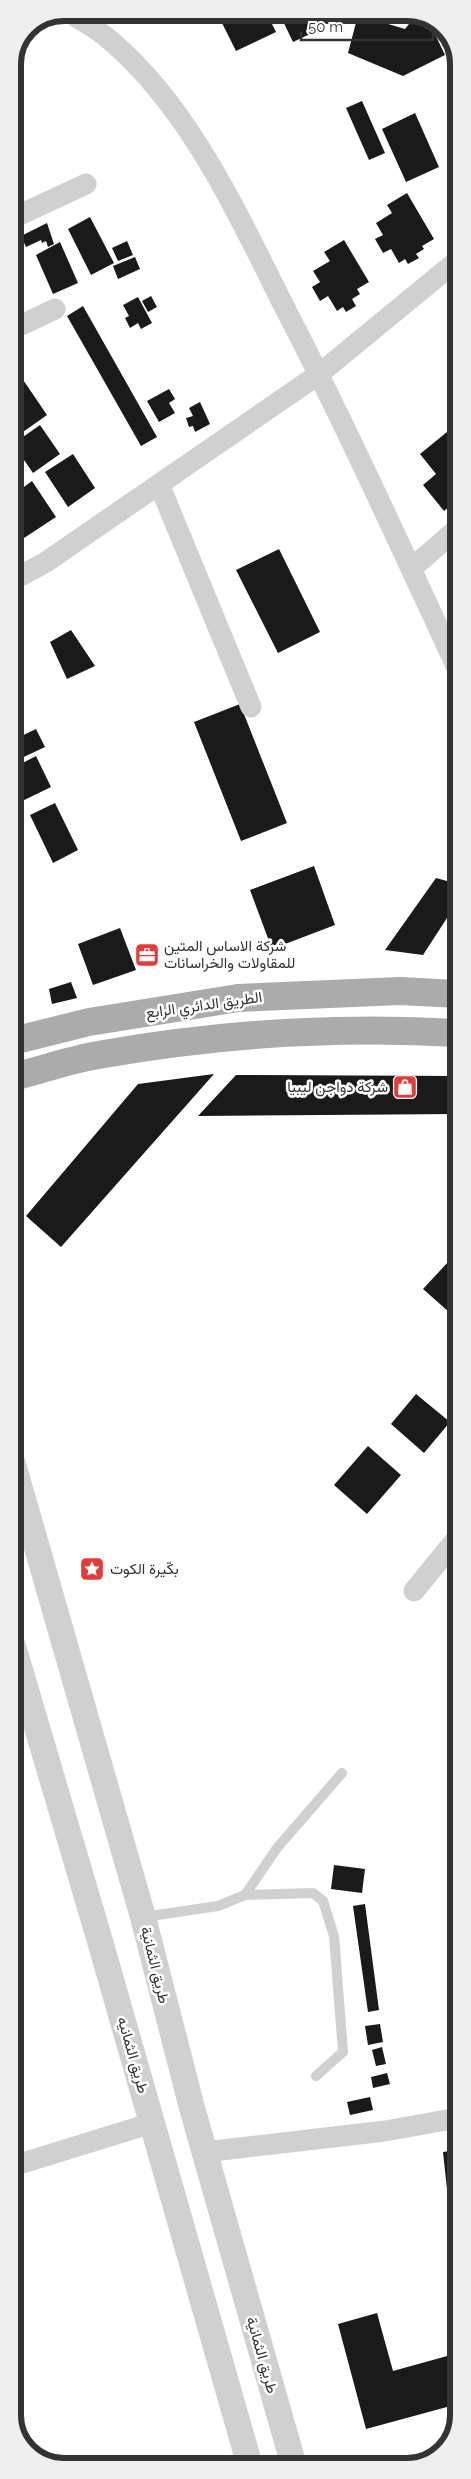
<svg xmlns="http://www.w3.org/2000/svg" width="471" height="2479" viewBox="0 0 471 2479" font-family="Raleway,Vazirmatn,sans-serif">
<style>
.building{fill:#1a1a1a}
.lines{fill:none;stroke-linecap:round;stroke-linejoin:round}
.service{stroke:#d0d0d0;stroke-width:10}
.minor{stroke:#d0d0d0;stroke-width:21}
.tertiary{stroke:#d0d0d0;stroke-width:26}
.primary{stroke:#ababab;stroke-width:28}
.labels{text-anchor:middle;stroke-width:5;stroke-linejoin:round;paint-order:stroke}
.poi-label{font-size:15px;fill:#333;stroke:#fff;text-anchor:start}
.street-label{font-size:15px;fill:#333;stroke:#fff}
.rim{fill:none;stroke:#333;stroke-width:6}
</style>
<rect width="100%" height="100%" fill="#fff"/>
<path class="building" d="M217,13H274L268,16L276,32L236,51Z
M279,13H313L321,29L293,42Z
M358,15L405,29L413,19L432,28L445,55L403,76L348,53Z
M362,101L385,153L369,160L346,108Z
M415,113L439,167L406,182L382,129Z
M407,193L434,239L422,246L424,249L416,254L419,258L408,264L405,259L399,263L391,249L383,253L375,239L383,235L376,223L392,213L387,205Z
M90,217L114,263L91,275L68,229Z
M47,223L54,244L48,247L46,241L42,243L41,240L26,247L21,236Z
M344,240L369,282L357,289L360,294L352,299L356,306L346,312L343,307L337,311L328,296L320,301L312,287L320,282L313,271L330,261L324,252Z
M127,241L133,255L118,261L112,248Z
M60,242L78,283L53,294L36,255Z
M135,257L140,269L118,279L113,266Z
M151,296L157,307L148,312L142,301Z
M138,297L152,323L141,329L138,323L130,328L125,318L129,316L123,305Z
M83,306L157,437L141,446L67,316Z
M458,354V375L448,362Z
M13,365L47,415L13,439V412L17,409L13,402Z
M169,389L175,399L169,403L175,413L159,422L147,401Z
M200,402L210,424L195,432L193,426L189,427L186,418L193,416L189,408Z
M458,423V500L444,511L423,485L436,474L420,454Z
M40,425L60,454L33,473L13,444Z
M73,454L95,488L68,507L45,472Z
M32,481L56,517L24,538L13,521V495Z
M279,549L320,632L278,653L236,570Z
M71,630L95,666L67,679L50,642Z
M240,704L287,823L241,841L194,722Z
M36,729L45,747L13,762V740Z
M36,756L51,787L14,805L13,768Z
M55,803L78,850L53,863L30,815Z
M314,866L335,925L272,949L250,890Z
M436,878L458,884V901L423,955L385,950Z
M120,928L136,970L93,985L78,944Z
M71,982L77,998L52,1004L49,989Z
M214,1074L61,1247L26,1216L138,1084Z
M236,1075L458,1076V1114L198,1116Z
M449,1261L458,1269V1320L423,1289Z
M416,1394L450,1422L424,1453L391,1424Z
M368,1446L401,1475L367,1514L334,1485Z
M334,1865L365,1869L362,1893L331,1889Z
M365,1904L379,2010L368,2012L353,1906Z
M380,2024L383,2042L368,2045L365,2026Z
M382,2047L386,2064L376,2066L372,2050Z
M387,2073L390,2084L373,2088L371,2077Z
M370,2097L373,2110L350,2115L347,2102Z
M458,2150V2216L450,2217L443,2152Z
M377,2313L393,2371L458,2353V2404L366,2429L338,2324Z"/>
<g class="lines">
<path class="service" d="M245,1895L313,1893L323,1901L334,1936L343,2052L316,2076
M144,1917L218,1906L245,1895L277,1848L342,1773"/>
<path class="minor" d="M70,13C84,22 99,30 111,41C194,112 241,222 289,316C349,432 403,552 458,670
M13,218L86,184
M13,329L55,309
M159,484L251,707
M411,569L458,528
M13,580L46,562L319,374L458,260
M414,1591L458,1537
M204,2152L385,2131L458,2118
M13,2166L152,2123"/>
<path class="tertiary" d="M13,1464L143,1917L192,2108L294,2466
M13,1646L102,1948L250,2466"/>
<path class="primary" d="M13,1041L89,1022L238,998L400,991L458,994
M13,1077C41,1070 69,1060 98,1055C216,1034 339,1026 458,1033"/>
</g>
<defs>
<symbol id="office-square" viewBox="-11 -11 22 22"><rect x="-9" y="-9" width="18" height="18" rx="4" fill="#e43c3a" stroke="#fff"/><path d="M-6-3h4V-5.5h4V-3h4V5H-6ZM-1-4.5V-3h2v-1.5ZM-6 0V1H6V0Z" fill="#fff"/></symbol>
<symbol id="shop-square" viewBox="-11 -11 22 22"><rect x="-9" y="-9" width="18" height="18" rx="4" fill="#e43c3a" stroke="#fff"/><path d="M-5-2.5h2.3a2.7 3.5 0 0 1 5.4 0H5L5.5 6h-11ZM-1.5-2.5h3a1.5 2.3 0 0 0-3 0Z" fill="#fff"/></symbol>
<symbol id="sight-square" viewBox="-11 -11 22 22"><rect x="-9" y="-9" width="18" height="18" rx="4" fill="#e43c3a" stroke="#fff"/><path d="M0-6L1.8-2.2L6-1.7L2.9 1.2L3.7 5.4L0 3.3L-3.7 5.4L-2.9 1.2L-6-1.7L-1.8-2.2Z" fill="#fff"/></symbol>
</defs>
<g fill-rule="evenodd">
<use href="#office-square" x="133" y="941" width="28" height="28"/>
<use href="#shop-square" x="391" y="1073" width="28" height="28"/>
<use href="#sight-square" x="78" y="1555" width="28" height="28"/>
</g>
<g class="labels">
<g class="poi-label">
<text x="164" y="951">شركة الاساس المتين<tspan x="164" dy="17">للمقاولات والخراسانات</tspan></text>
<text x="388" y="1092" text-anchor="end">شركة دواجن ليبيا</text>
<text x="110" y="1574">بكّيرة الكوت</text>
</g>
<g class="street-label">
<text transform="translate(204 1005) rotate(-8)" y="5">الطريق الدائري الرابع</text>
<text transform="translate(155 1965) rotate(76)" y="5">طريق الثمانية</text>
<text transform="translate(133 2055) rotate(74)" y="5">طريق الثمانيه</text>
<text transform="translate(262 2355) rotate(74)" y="5">طريق الثمانية</text>
</g>
</g>
<path d="M0 0H471V2479H0ZM64 21H407A43 43 0 0 1 450 64V2415A43 43 0 0 1 407 2458H64A43 43 0 0 1 21 2415V64A43 43 0 0 1 64 21Z" fill="#efefef" fill-rule="evenodd"/>
<path class="rim" d="M64 21H407A43 43 0 0 1 450 64V2415A43 43 0 0 1 407 2458H64A43 43 0 0 1 21 2415V64A43 43 0 0 1 64 21Z"/>
<path d="M301 32v8h132v-8" fill="none" stroke="#333333" stroke-width="2.5"/>
<text x="308" y="32" font-size="15" fill="#333333" stroke="#ffffff" stroke-width="4" paint-order="stroke">50 m</text>
</svg>
